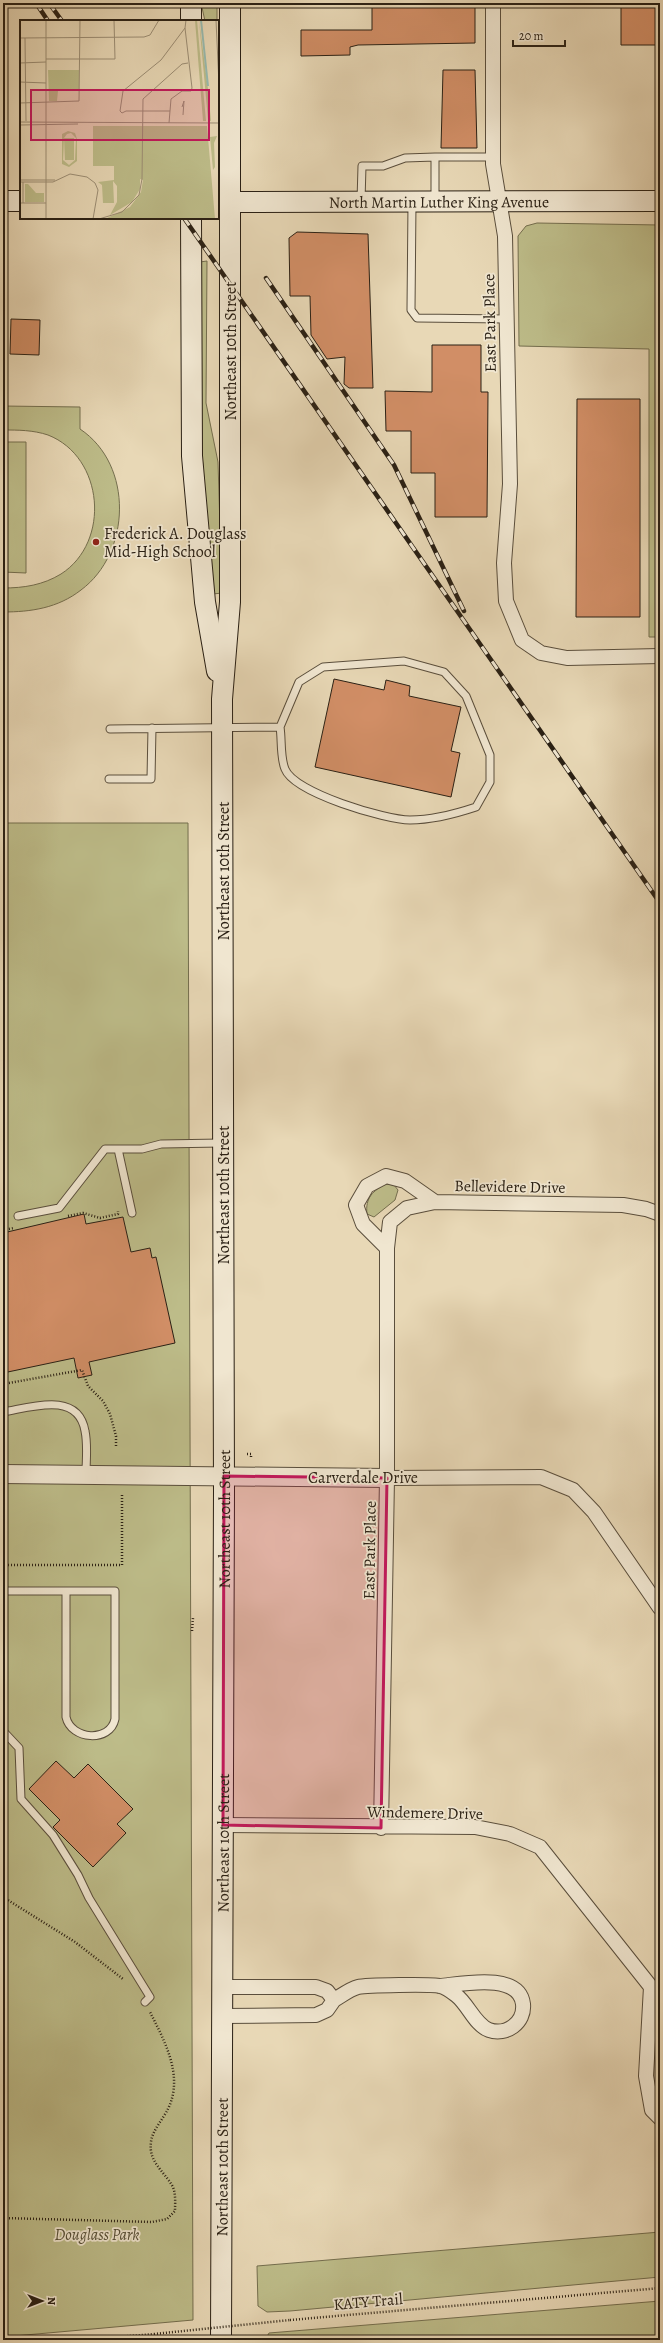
<svg xmlns="http://www.w3.org/2000/svg" width="663" height="2343" viewBox="0 0 663 2343" font-family="Alegreya,serif">
<style>
.green{fill:#bdbc89;stroke:#746e4e}
.building{fill:#d18e66;stroke:#2a2014}
.lines{fill:none;stroke-linecap:round;stroke-linejoin:round}
.service-casing{stroke:#5a4e3c;stroke-width:9}
.minor-casing{stroke:#5a4e3c;stroke-width:16}
.tertiary-casing{stroke:#5a4e3c;stroke-width:20}
.secondary-casing{stroke:#2a2014;stroke-width:22}
.path{stroke:#2a2014;stroke-width:2.5;stroke-dasharray:1 2;stroke-linecap:butt}
.service{stroke:#f0e6d0;stroke-width:7}
.minor{stroke:#f0e6d0;stroke-width:14}
.tertiary{stroke:#f0e6d0;stroke-width:18}
.secondary{stroke:#f0e6d0;stroke-width:20}
.rail-casing{stroke:#2a2014;stroke-width:4.5}
.rail{stroke:#f0e6d0;stroke-width:3;stroke-dasharray:9;stroke-linecap:butt}
.path-bridge{stroke:#2a2014;stroke-width:2.5;stroke-dasharray:1 2;stroke-linecap:butt}
.marked{fill:#c2185b;fill-opacity:0.2;stroke:#c2185b;stroke-width:3;stroke-linejoin:round}
.poi-dot{fill:#8f2418;stroke:#f0e6d0;stroke-width:1.5}
.labels{text-anchor:middle;stroke-width:3.5;stroke-linejoin:round;paint-order:stroke}
.street-label{font-size:16px;fill:#2a2014;stroke:#f0e6d0}
.poi-label{font-size:16px;fill:#2a2014;stroke:#f0e6d0;text-anchor:start}
.park-label{font-size:16px;font-style:italic;fill:#564f37;stroke:#f0e6d0}
.inset-river{fill:none;stroke:#97baaf;stroke-width:2}
.inset-road{fill:none;stroke:#9c8e75;stroke-width:1}
.view{fill:#c2185b;fill-opacity:0.15;stroke:#c2185b;stroke-width:2}
.inset-edge{fill:none;stroke:#2a2014;stroke-width:2}
</style>
<rect width="100%" height="100%" fill="#e8d8b6"/>
<filter id="stains"><feTurbulence type="fractalNoise" baseFrequency=".005" numOctaves="4"/><feColorMatrix values="0 0 0 0 .2 0 0 0 0 .09 0 0 0 0 .02 0 0 0 .5 -.17"/></filter>
<radialGradient id="worn" r=".72"><stop offset=".6" stop-color="#630" stop-opacity="0"/><stop offset="1" stop-color="#630" stop-opacity=".3"/></radialGradient>
<path class="green" d="M201,3H217V21H205Z
M537,223L660,225V637H649V349L519,346L518,236L526,226Z
M207,261L206,403L218,462L222,593L213,594L201,442L200,262Z
M3,406L80,407V429C134,465 131,553 81,590C58,608 31,612 3,612V588C24,588 43,585 61,574C111,542 104,457 48,435C33,430 18,430 3,430Z
M3,442H26V573L3,572Z
M3,823H188L193,2320L3,2337Z
M387,1184L394,1185L398,1190L395,1200L374,1217L367,1214C365,1198 373,1190 387,1184Z
M660,2232V2277L290,2311L267,2312L258,2306L257,2266Z
M660,2301V2337L629,2340H265L269,2333Z"/>
<path class="building" d="M372,3H475V43L358,45L350,47V55L301,56V30H372Z
M621,3H660V45H621Z
M443,70H475L477,148H441Z
M297,232L368,234L373,388H349L344,384L345,357L327,359L311,335L310,296H290L289,238Z
M11,319L40,320L39,355L10,354Z
M432,345H481V392H488L487,517H435V473H411V431H386L385,391L432,392Z
M577,399H640V617H576Z
M334,679L384,690L386,680L410,686L409,696L461,707L451,751L460,753L451,797L315,767Z
M84,1214L86,1224L123,1217L131,1252L150,1248L152,1258L156,1257L175,1343L89,1362L92,1375L78,1378L74,1358L3,1373V1233Z
M56,1761L74,1778L88,1764L133,1809L117,1824L126,1833L93,1867L53,1827L60,1820L29,1789Z"/>
<g class="lines">
<defs>
<path id="service" d="M435,157H493
M361,201L362,166H383L405,158L435,157V200
M412,203L411,310L417,318L506,319
M110,729L280,727L299,682L323,667L404,661L444,672L466,696L490,755V782L476,807C455,814 433,820 410,820C386,820 294,793 285,769C280,757 282,739 280,727
M109,779H151L152,728
M118,1149L132,1213
M18,1216L59,1208L105,1149H142L161,1144L221,1143
M3,1412C29,1408 78,1390 85,1431C88,1445 86,1460 86,1474
M3,1591H115V1719C110,1743 71,1740 66,1717V1591
M3,1731L19,1748L21,1799L53,1835L78,1875L89,1898L150,1997L145,2002"/>
<path id="minor" d="M493,3V164L505,236L510,484L504,563L506,601L522,640L541,653L567,658L660,656
M387,1248L390,1222L407,1208L435,1202
M387,1478L541,1477L573,1490L594,1512L660,1608
M223,1825L475,1827L510,1834L540,1847L651,1987L646,2076L652,2110L660,2118
M381,1828L387,1478V1248L363,1224L356,1205L367,1186L386,1176L405,1181L435,1202L623,1205L646,1209L660,1214
M334,2000C341,1996 350,1989 358,1987C366,1985 432,1984 440,1986C445,1987 452,1992 456,1995C468,2004 475,2025 489,2030C506,2036 525,2023 523,2004C519,1972 462,1984 440,1986
M222,2016L316,2015L327,2010L334,2000L327,1991L316,1987H222"/>
<path id="tertiary" d="M3,1474L387,1478"/>
<g id="secondary">
<path d="M191,21V3"/>
<path d="M3,201H21"/>
<path id="s1" d="M218,202L660,201"/>
<path d="M191,218L192,456L205,602L217,671"/>
<path id="s2" d="M221,2340L224,1490L222,699L230,602V3"/>
</g>
</defs>
<use href="#service" class="service-casing"/>
<use href="#minor" class="minor-casing"/>
<use href="#tertiary" class="tertiary-casing"/>
<use href="#secondary" class="secondary-casing"/>
<path class="path" d="M68,1216L83,1213L100,1218L118,1214V1211
M3,1230L14,1228
M3,1384L82,1370L88,1386L103,1401L110,1414L116,1436V1447
M247,1454H251V1459
M6,1492V1565H122V1494
M192,1631L193,1618
M3,1897L75,1942L123,1979
M3,2218L152,2222L167,2219L175,2211C175,2204 176,2195 173,2187C165,2172 148,2162 151,2142C152,2131 163,2119 168,2109C184,2076 165,2042 150,2012
M290,2320L660,2288
M79,2340L154,2334"/>
<use href="#service" class="service"/>
<use href="#minor" class="minor"/>
<use href="#tertiary" class="tertiary"/>
<use href="#secondary" class="secondary"/>
<defs>
<path id="rail" d="M36,3L48,21
M49,3L62,21
M184,218L660,903
M266,278L394,465L464,611"/>
</defs>
<use href="#rail" class="rail-casing"/>
<use href="#rail" class="rail"/>
<path class="path-bridge" d="M154,2334L290,2320"/>
</g>
<path class="marked" d="M224,1476L387,1478L381,1828L223,1825Z"/>
<circle class="poi-dot" cx="96" cy="542" r="4"/>
<g class="labels">
<g class="street-label">
<text dy="6" stroke="none"><textPath href="#s1" startOffset="221">North Martin Luther King Avenue</textPath></text>
<text transform="translate(489 323) rotate(-91)" y="6">East Park Place</text>
<text transform="translate(230 351) rotate(-90)" y="6">Northeast 10th Street</text>
<text transform="translate(223 871) rotate(-90)" y="6">Northeast 10th Street</text>
<text transform="translate(510 1186) rotate(1)" y="6">Bellevidere Drive</text>
<text transform="translate(223 1195) rotate(-90)" y="6">Northeast 10th Street</text>
<text x="363" y="1483">Carverdale Drive</text>
<text dy="6" stroke="none"><textPath href="#s2" startOffset="821">Northeast 10th Street</textPath></text>
<text transform="translate(369 1550) rotate(-89)" y="6">East Park Place</text>
<text transform="translate(425 1812) rotate(1)" y="6">Windemere Drive</text>
<text dy="6" stroke="none"><textPath href="#s2" startOffset="497">Northeast 10th Street</textPath></text>
<text dy="6" stroke="none"><textPath href="#s2" startOffset="173">Northeast 10th Street</textPath></text>
<text transform="translate(368 2301) rotate(-5)" y="6">KATY Trail</text>
</g>
<g class="poi-label">
<text x="104" y="539">Frederick A. Douglass<tspan x="104" dy="18">Mid-High School</tspan></text>
</g>
<g class="park-label">
<text x="97" y="2240">Douglass Park</text>
</g>
</g>
<g transform="translate(20 20)">
<rect width="199" height="199" fill="#e8d8b6"/>
<path d="M175,0H177L186,101H183ZM179,0L188,69L191,101L188,100ZM28,50H59V71H38L37,81H29ZM73,106H187L195,199H85L110,187L121,172L123,160L120,159V169L112,182L90,195L97,182V166L93,161L94,183H83L82,165L78,162L94,160V146H73ZM48,111L55,113L57,119V141L49,147L42,144V114ZM51,113L56,118L55,140L49,145L43,140L44,118L47,114ZM197,116L194,123L195,147L193,150L190,117ZM44,118H54V140H45ZM5,164H8L16,173H24V182H5Z" fill="#bdbc89" fill-rule="evenodd"/>
<path class="inset-river" d="M181,0L188,66"/>
<path class="inset-road" d="M196,0L199,65M0,18L124,17L130,15L139,0M5,18L6,101M26,39H95L94,0M0,43L26,42M0,62L26,63M0,83L59,81L60,0M162,87L164,81L163,95M150,91H106L102,93L100,91L103,71L141,40L165,8M0,102L199,103M149,103L151,79L162,71H171L172,68L165,8L166,0M0,105L58,104M0,160H35M0,162H33L50,154L67,157L75,163L78,170L73,199M0,183H26M3,183V162M26,199V0M79,199L102,192L119,175L122,159L123,79L162,44L168,43"/>
<path class="view" d="M11,70H189V120H11Z"/>
<rect width="199" height="199" class="inset-edge"/>
</g>
<rect width="663" height="2343" fill="none" stroke="#e8d8b6" stroke-width="16"/>
<rect x="4" y="4" width="655" height="2335" fill="none" stroke="#2a2014" stroke-width="2"/>
<rect x="8" y="8" width="647" height="2327" fill="none" stroke="#2a2014"/>
<g transform="translate(42 2301) rotate(90)" stroke="#f0e6d0" stroke-width="3" paint-order="stroke">
<path d="M0-3L7 15L0 10L-7 15Z" fill="#2a2014"/>
<text y="-6" font-size="11" font-weight="bold" text-anchor="middle" fill="#2a2014">N</text>
</g>
<path d="M513 40v6h52v-6" fill="none" stroke="#2a2014" stroke-width="2"/>
<text x="519" y="40" font-size="12" fill="#2a2014" stroke="#f0e6d0" stroke-width="3" paint-order="stroke">20 m</text>
<rect width="100%" height="100%" filter="url(#stains)"/>
<rect width="100%" height="100%" fill="url(#worn)"/>
</svg>
